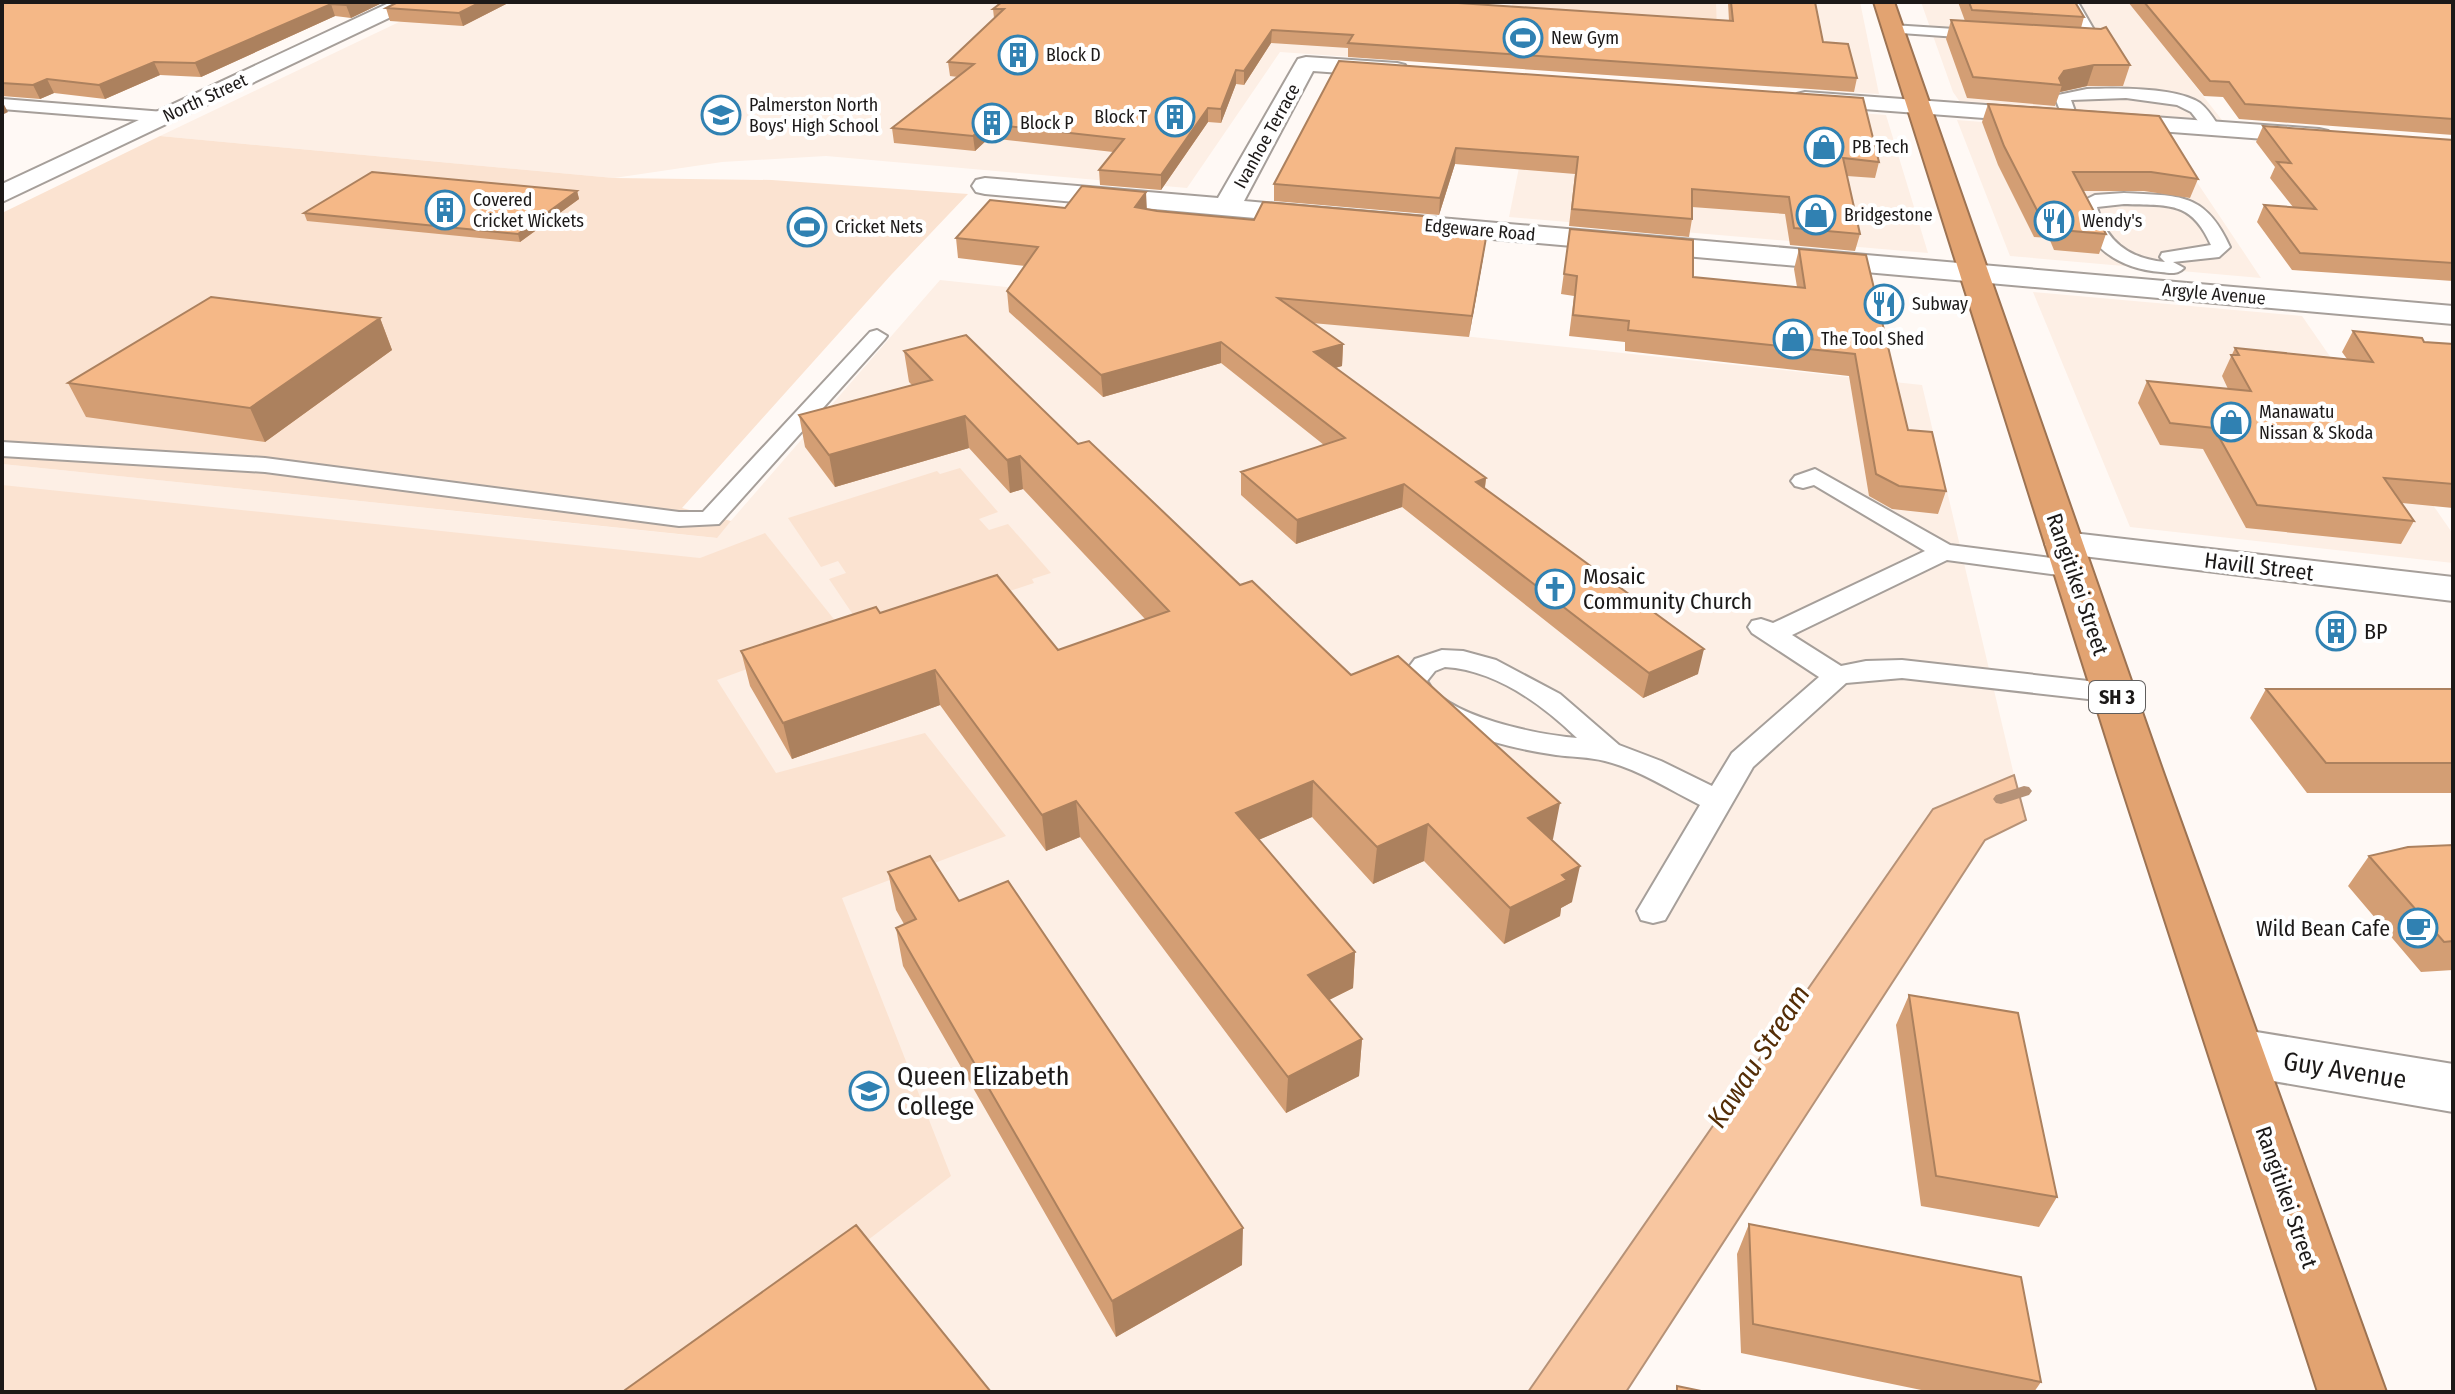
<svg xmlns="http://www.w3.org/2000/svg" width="2455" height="1394" viewBox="0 0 2455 1394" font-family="'Fira Sans Condensed',sans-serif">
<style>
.built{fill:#fdefe5}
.green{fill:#fbe3d1}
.water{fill:#f8c6a0;stroke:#b69277;stroke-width:2}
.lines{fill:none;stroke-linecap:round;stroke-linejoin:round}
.stream{fill:#b69277;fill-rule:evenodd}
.lane-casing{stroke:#a69f9a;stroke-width:4}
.street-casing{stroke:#a69f9a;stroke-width:4}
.highway-casing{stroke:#9d7352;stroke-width:4}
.lane{fill:#fff;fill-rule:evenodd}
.street{fill:#fff;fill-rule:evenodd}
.highway{fill:#e2a371;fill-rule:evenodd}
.wall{fill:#d39e74}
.shaded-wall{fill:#ac815e}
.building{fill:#f5b887;stroke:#ac815e;stroke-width:2}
.labels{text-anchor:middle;stroke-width:8;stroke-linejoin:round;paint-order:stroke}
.far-poi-label{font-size:18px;fill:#1c1918;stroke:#fff;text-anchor:start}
.far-street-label{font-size:18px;fill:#1c1918;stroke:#fff}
.shield{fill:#fff;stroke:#605e5d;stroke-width:2}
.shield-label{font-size:20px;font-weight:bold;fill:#1c1918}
.street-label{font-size:22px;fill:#1c1918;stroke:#fff}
.poi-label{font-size:22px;fill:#1c1918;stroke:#fff;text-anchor:start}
.near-street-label{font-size:26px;fill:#1c1918;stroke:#fff}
.near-poi-label{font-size:26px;fill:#1c1918;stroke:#fff;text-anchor:start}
.near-water-label{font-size:28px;font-style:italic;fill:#542d06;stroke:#fff}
</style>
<rect width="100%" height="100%" fill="#fff9f5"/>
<path class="built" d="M441,2H1860L1879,94L1280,52L1187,188L826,156L722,162L614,178L160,136Z
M1921,2H2453L2178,64L2222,120L1960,102L1953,92Z
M1594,93L1886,115L1928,253L1509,217L1527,128Z
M1957,120L2166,136L2261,278L2010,256Z
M940,280L1922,385L2014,775L1933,809L1528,1392H2V464L716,538Z
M2033,292L2302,316L2453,534V563L2130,527Z"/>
<path class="green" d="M1513,2H1716L1717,32L1509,17Z
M160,136L614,178L772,180L968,194L891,275L682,508L731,521L717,538L2,464V213Z
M960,468L998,512L979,519L989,530L1008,524L1051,573L1032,579L1034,583L888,632L866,634L829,579L846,573L838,561L821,567L788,518L937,471L940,474Z
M2,485L700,558L765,533L845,633L717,680L776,773L925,733L1006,836L842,898L951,1176L671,1392H2Z"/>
<path class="water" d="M2014,775L2026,820L1985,840L1626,1392H1528L1933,809Z"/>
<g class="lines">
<path class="stream" d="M2024,786L2029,787L2032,791L2029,795L2001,804L1996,803L1993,799L1996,795Z"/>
<defs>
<path id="lane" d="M1992,2L2079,4L2101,42L2094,46L2066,43V37H2084L2069,11L1999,6Z
M1892,25L1986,31L1993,35L1986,39L1887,32L1885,29Z
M2087,89C2116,88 2176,87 2200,103C2208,109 2214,119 2220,128L2218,131H2206L2191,112L2177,105L2126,98L2071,100L2077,117L2074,120H2064L2055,98L2058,95Z
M2,99L164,112L172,117L164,122L2,109Z
M2124,193C2180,196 2205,192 2230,247L2219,257L2173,262L2184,268C2177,275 2171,273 2161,272C2120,269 2084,247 2079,203L2095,195ZM2124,204C2169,206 2191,200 2211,245L2162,253L2160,257L2165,262C2131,259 2106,243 2097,207Z
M877,330L887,336L884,340L719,524L679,526L265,472L2,456V442L265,458L679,512H703L870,332Z
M1815,469L1950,545L2074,561L2083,564L2087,569L2083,574L2074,577L1947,560L1792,635L1841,666L1866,661L1902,660L2115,684L2125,687L2129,693L2125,699L2115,702L1902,678L1846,683L1753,767L1665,920L1653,923L1641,920L1637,911L1700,805C1670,790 1638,769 1605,761C1589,757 1572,757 1556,755C1507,748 1422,728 1399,680L1415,659L1442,650L1463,651L1496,660L1560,694L1619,745L1661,761L1712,786L1732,753L1819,677L1752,633L1748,627L1752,621L1761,619L1773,623L1925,551L1814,485L1803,488L1795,486L1791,481L1795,476ZM1445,667C1495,670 1542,704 1577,738C1540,735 1445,717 1427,681L1435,671Z"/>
<path id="street" d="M391,2H417L414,6L2,202V184Z
M1306,57L1397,63L1405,65L1408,70L1405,75L1397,77L1313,71L1244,201L2453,306V324L985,194L976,192L972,186L976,180L985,178L1218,198L1295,64L1298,59Z
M1805,92L2319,129L2328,131L2331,136L2328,141L2319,143L1797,104L1793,99L1797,94Z
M2064,532L2453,577V601L2050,552L2045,544L2050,536Z
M2238,1029L2453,1064V1112L2238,1075L2218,1068L2210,1052L2218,1036Z"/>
<path id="highway" d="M1874,2H1894L2164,775L2386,1392H2318L2118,775Z"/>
</defs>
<use href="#lane" class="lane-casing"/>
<use href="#street" class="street-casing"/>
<use href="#highway" class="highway-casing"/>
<use href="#lane" class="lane"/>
<use href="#street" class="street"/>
<use href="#highway" class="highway"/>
</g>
<path class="wall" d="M2,2H384L351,18L335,16L201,77L160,75L105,99L54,93L40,99L2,96Z
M510,2L463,26L390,21L386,8Z
M1001,2H1443L1729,21L1728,2H1815L1823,42L1857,78L1854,92L1348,57V48L1271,43L1244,85L1236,84L1221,123L1208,122L1161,190L1100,185L1099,170L1113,152L989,138L975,151L894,143L892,128L958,77L950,76L948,62L994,18L993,9Z
M1958,2H2075L2084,17L2081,28L2130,65L2123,86H2087L2060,92L2055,106L1967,98L1946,39L1951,20L1965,21Z
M2128,2H2453V135L2239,119L2223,97L2204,96Z
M1339,61L1879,162L1875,178L1847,176L1860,234L1855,251L1790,245L1785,214L1692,207V219L1689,237L1569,226L1575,174L1455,164L1439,215L1274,201V184Z
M1988,104L2198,179L2190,198L2144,191H2083L2106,234L2099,254L2054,250L2049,238L2034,237L1998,165L1982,122Z
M2263,126L2453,140V281L2292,270L2257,222L2264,205L2293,207L2270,178L2275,167L2256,142Z
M577,191L579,199L520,242L307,221L304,213Z
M1065,208L1147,209L1254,220L1433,232L1486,238L1483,258L1469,337L1312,323L1343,344L1342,366L1335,368L1486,478L1485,488L1698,674L1643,698L1402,507L1296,544L1241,495V472L1324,445L1221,363L1103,397L1009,312L1007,291L1025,266L958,258L956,238Z
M1570,229L1693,277L1797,287L1794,269L1799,249L1946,491L1938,514L1892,509L1869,496L1849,376L1625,351V342L1569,336L1574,296L1561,294Z
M380,318L392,350L265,442L86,417L68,383Z
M2353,331L2424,342L2453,344V508L2402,503L2414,521L2401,544L2246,528L2203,449L2160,445L2138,403L2147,381L2228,389L2222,376L2235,348L2347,359L2342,352Z
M904,351L1078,444L1240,585L1553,839L1552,840L1572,902L1561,908L1560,916L1504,944L1424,861L1373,884L1312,817L1258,840L1355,952L1353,988L1329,1000L1362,1039L1359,1076L1286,1113L1080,837L1046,851L940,705L792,759L750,686L741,651L880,613L1058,650L1145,619L1023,489L1010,493L969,448L835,487L805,447L799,415L912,385L909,382Z
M2266,689H2453V793H2307L2250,718Z
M2453,845V970L2421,972L2348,886L2369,856Z
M888,872L959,901L1242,1265L1116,1337L903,966L896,928L904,924L896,910Z
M1909,995L2057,1197L2039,1227L1921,1206L1896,1025Z
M1749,1224L2041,1382L2034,1392H1931L1741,1353L1737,1254Z"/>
<path class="shaded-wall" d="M352,2H384L351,18L346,5Z
M481,2H510L463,26L459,13Z
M331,4L335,16L201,77L195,63Z
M1272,30L1271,43L1244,85V71Z
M154,62L160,75L105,99L99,85Z
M2094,65L2087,86L2060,92L2062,85L2059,78L2064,71Z
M1236,70V84L1221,123V109Z
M47,79L54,93L40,99L33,85Z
M2,101L8,112L2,115Z
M1208,108V122L1161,190V175Z
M988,124L989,138L975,151L973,136Z
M1456,148L1455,164L1439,215L1440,198Z
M577,191L579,199L520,242L518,234Z
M1146,192L1147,211L1135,207Z
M1486,238L1483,258L1469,337L1472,316Z
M380,318L392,350L265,442L250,408Z
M1221,342V363L1103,397L1101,375Z
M1343,344L1342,366L1313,374L1314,352Z
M965,416L969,448L835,487L829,455Z
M1020,456L1023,489L1010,493L1007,460Z
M1486,478L1483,501L1476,482Z
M1404,484L1402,507L1296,544L1297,520Z
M1704,649L1698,674L1643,698L1649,673Z
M935,670L940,705L792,759L783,723Z
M1313,781L1312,817L1235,850L1236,813Z
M1076,801L1080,837L1046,851L1042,815Z
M1560,803L1553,839L1522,854L1528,818Z
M1428,824L1424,861L1373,884L1377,847Z
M1580,866L1572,902L1561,908L1560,916L1504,944L1510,908L1562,875Z
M1355,952L1353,988L1307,1011L1308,975Z
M1362,1039L1359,1076L1286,1113L1288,1077Z
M1243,1228L1242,1265L1116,1337L1112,1301Z"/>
<path class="building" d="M2,2H352L346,5L331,4L195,63L154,62L99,85L47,79L33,85L2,83Z
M398,2H481L459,13L386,8Z
M1002,2H1443L1733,21L1731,2H1815L1823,42L1848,44L1857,78L1348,43L1353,35L1272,30L1244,71L1236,70L1221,109L1208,108L1161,175L1099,170L1124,139L988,124L973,136L892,128L974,64L948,62L1004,9H993Z
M1969,2H2075L2084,17L1972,10Z
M2144,2H2453V119L2245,104L2229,82L2210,81Z
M1951,20L2101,29L2106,27L2130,65H2094L2064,71L2059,78L2062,85L1973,77Z
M1339,61L1863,98L1879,162L1843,158L1860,234L1794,228L1789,197L1692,189V219L1572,209L1578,157L1456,148L1440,198L1274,184Z
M1988,104L2159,116L2198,179L2151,172H2073L2106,234L2061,230L2056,219L2041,218L2004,146Z
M2263,126L2453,140V263L2300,253L2264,205L2316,209L2277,162L2291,163Z
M372,172L577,191L518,234L304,213Z
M1082,186L1146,192L1135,207L1157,211L1254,220L1263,202L1434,217L1429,232L1486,238L1472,316L1278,298L1343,344L1314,352L1486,478L1476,482L1704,649L1649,673L1404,484L1297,520L1241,472L1345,438L1221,342L1101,375L1007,291L1038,247L956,238L990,200L1065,208Z
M1570,229L1693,240V277L1805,288L1799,249L1866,255L1908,430L1932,432L1946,491L1899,486L1876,474L1855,354L1628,330L1629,321L1573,315L1577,276L1564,274Z
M211,297L380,318L250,408L68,383Z
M2353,331L2422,338L2424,342L2453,344V484L2384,478L2414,521L2257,505L2214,428L2170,423L2147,381L2251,391L2231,355H2239L2235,348L2373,362Z
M966,335L1078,444L1089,441L1240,585L1252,581L1351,675L1398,656L1560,803L1528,818L1580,866L1562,875L1567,880L1510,908L1428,824L1377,847L1313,781L1236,813L1355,952L1308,975L1362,1039L1288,1077L1076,801L1042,815L935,670L783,723L741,651L876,607L880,613L997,575L1058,650L1169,611L1020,456L1007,460L965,416L829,455L799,415L932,380L904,351Z
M2266,689H2453V763H2326Z
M2453,845V941L2444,942L2369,856L2408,847Z
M930,856L959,901L1008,881L1243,1228L1112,1301L896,928L916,919L888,872Z
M1909,995L2018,1013L2057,1197L1936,1176Z
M1749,1224L2021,1277L2041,1382L1753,1324Z
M856,1225L991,1392H626L625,1390Z
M1677,1386L1706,1392H1677Z"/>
<defs>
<symbol id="stadium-ring" viewBox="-11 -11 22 22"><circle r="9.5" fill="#fff" stroke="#3081b2" stroke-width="1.5"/><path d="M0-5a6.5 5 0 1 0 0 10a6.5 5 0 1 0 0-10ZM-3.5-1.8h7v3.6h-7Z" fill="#3081b2"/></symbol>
<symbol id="building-ring" viewBox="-11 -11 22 22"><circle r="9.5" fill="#fff" stroke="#3081b2" stroke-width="1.5"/><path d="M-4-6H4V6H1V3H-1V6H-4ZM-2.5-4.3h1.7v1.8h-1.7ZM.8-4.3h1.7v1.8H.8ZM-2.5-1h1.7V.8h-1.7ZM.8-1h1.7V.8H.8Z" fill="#3081b2"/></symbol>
<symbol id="school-ring" viewBox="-11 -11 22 22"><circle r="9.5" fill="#fff" stroke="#3081b2" stroke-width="1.5"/><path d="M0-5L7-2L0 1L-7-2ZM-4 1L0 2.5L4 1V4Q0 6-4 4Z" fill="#3081b2"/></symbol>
<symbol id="shop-ring" viewBox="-11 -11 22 22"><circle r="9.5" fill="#fff" stroke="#3081b2" stroke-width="1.5"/><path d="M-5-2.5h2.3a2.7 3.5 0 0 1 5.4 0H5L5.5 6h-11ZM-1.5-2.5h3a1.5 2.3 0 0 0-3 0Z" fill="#3081b2"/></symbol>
<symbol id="restaurant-ring" viewBox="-11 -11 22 22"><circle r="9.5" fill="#fff" stroke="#3081b2" stroke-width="1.5"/><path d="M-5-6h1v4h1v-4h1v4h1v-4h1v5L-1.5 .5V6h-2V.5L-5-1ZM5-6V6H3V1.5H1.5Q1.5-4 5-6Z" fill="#3081b2"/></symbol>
<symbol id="church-ring" viewBox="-11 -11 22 22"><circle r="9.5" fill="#fff" stroke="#3081b2" stroke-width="1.5"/><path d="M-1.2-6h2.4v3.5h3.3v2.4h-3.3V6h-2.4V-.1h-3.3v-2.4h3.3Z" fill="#3081b2"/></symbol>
<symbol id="cafe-ring" viewBox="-11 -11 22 22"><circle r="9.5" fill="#fff" stroke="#3081b2" stroke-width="1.5"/><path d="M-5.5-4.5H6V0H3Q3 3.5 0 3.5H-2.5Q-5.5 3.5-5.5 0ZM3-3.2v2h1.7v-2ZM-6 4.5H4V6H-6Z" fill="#3081b2"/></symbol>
</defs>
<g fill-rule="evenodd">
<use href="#stadium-ring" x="1501" y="16" width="44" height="44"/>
<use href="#building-ring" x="996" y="33" width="44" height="44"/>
<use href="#school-ring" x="699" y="93" width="44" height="44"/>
<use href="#building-ring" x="1153" y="95" width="44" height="44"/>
<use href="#building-ring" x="970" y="101" width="44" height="44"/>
<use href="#shop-ring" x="1802" y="125" width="44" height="44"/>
<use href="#building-ring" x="423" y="188" width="44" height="44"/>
<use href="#shop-ring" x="1794" y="193" width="44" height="44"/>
<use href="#restaurant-ring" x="2032" y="199" width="44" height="44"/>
<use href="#stadium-ring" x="785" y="205" width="44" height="44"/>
<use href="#restaurant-ring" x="1862" y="282" width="44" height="44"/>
<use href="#shop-ring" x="1771" y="317" width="44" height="44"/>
<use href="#shop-ring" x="2209" y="400" width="44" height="44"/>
<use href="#church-ring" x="1533" y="567" width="44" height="44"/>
<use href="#building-ring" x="2314" y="609" width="44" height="44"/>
<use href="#cafe-ring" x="2396" y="906" width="44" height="44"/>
<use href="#school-ring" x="847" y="1069" width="44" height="44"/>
</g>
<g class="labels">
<g class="far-poi-label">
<text x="1551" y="44">New Gym</text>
<text x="1046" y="61">Block D</text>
<text x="749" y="111">Palmerston North<tspan x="749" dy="21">Boys' High School</tspan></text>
<text x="1147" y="123" text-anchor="end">Block T</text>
<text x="1020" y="129">Block P</text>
<text x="1852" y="153">PB Tech</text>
<text x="473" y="206">Covered<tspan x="473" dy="21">Cricket Wickets</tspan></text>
<text x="1844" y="221">Bridgestone</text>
<text x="2082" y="227">Wendy's</text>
<text x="835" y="233">Cricket Nets</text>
<text x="1912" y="310">Subway</text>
<text x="1821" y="345">The Tool Shed</text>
<text x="2259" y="418">Manawatu<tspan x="2259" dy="21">Nissan &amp; Skoda</tspan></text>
</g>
<g class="far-street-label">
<text transform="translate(205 98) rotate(-25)" y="6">North Street</text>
<text transform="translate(1267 136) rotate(-61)" y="6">Ivanhoe Terrace</text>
<text transform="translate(1480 230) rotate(5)" y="6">Edgeware Road</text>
<text transform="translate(2214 294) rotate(5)" y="6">Argyle Avenue</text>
</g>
<rect class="shield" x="2089" y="681" width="56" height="32" rx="6"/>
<g class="shield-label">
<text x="2117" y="704">SH 3</text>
</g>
<g class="street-label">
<text transform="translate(2259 566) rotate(7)" y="8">Havill Street</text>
<text transform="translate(2078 584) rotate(71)" y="8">Rangitikei Street</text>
<text transform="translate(2287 1197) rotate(71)" y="8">Rangitikei Street</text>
</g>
<g class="poi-label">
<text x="1583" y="584">Mosaic<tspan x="1583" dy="25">Community Church</tspan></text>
<text x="2364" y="639">BP</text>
<text x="2390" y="936" text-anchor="end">Wild Bean Cafe</text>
</g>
<g class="near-street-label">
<text transform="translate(2345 1070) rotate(9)" y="9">Guy Avenue</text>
</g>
<g class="near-poi-label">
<text x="897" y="1085">Queen Elizabeth<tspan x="897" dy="30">College</tspan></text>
</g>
<g class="near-water-label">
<text transform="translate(1758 1056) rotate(-57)" y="10">Kawau Stream</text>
</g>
</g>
<rect width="2455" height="1394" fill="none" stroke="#1c1918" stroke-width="8"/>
</svg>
